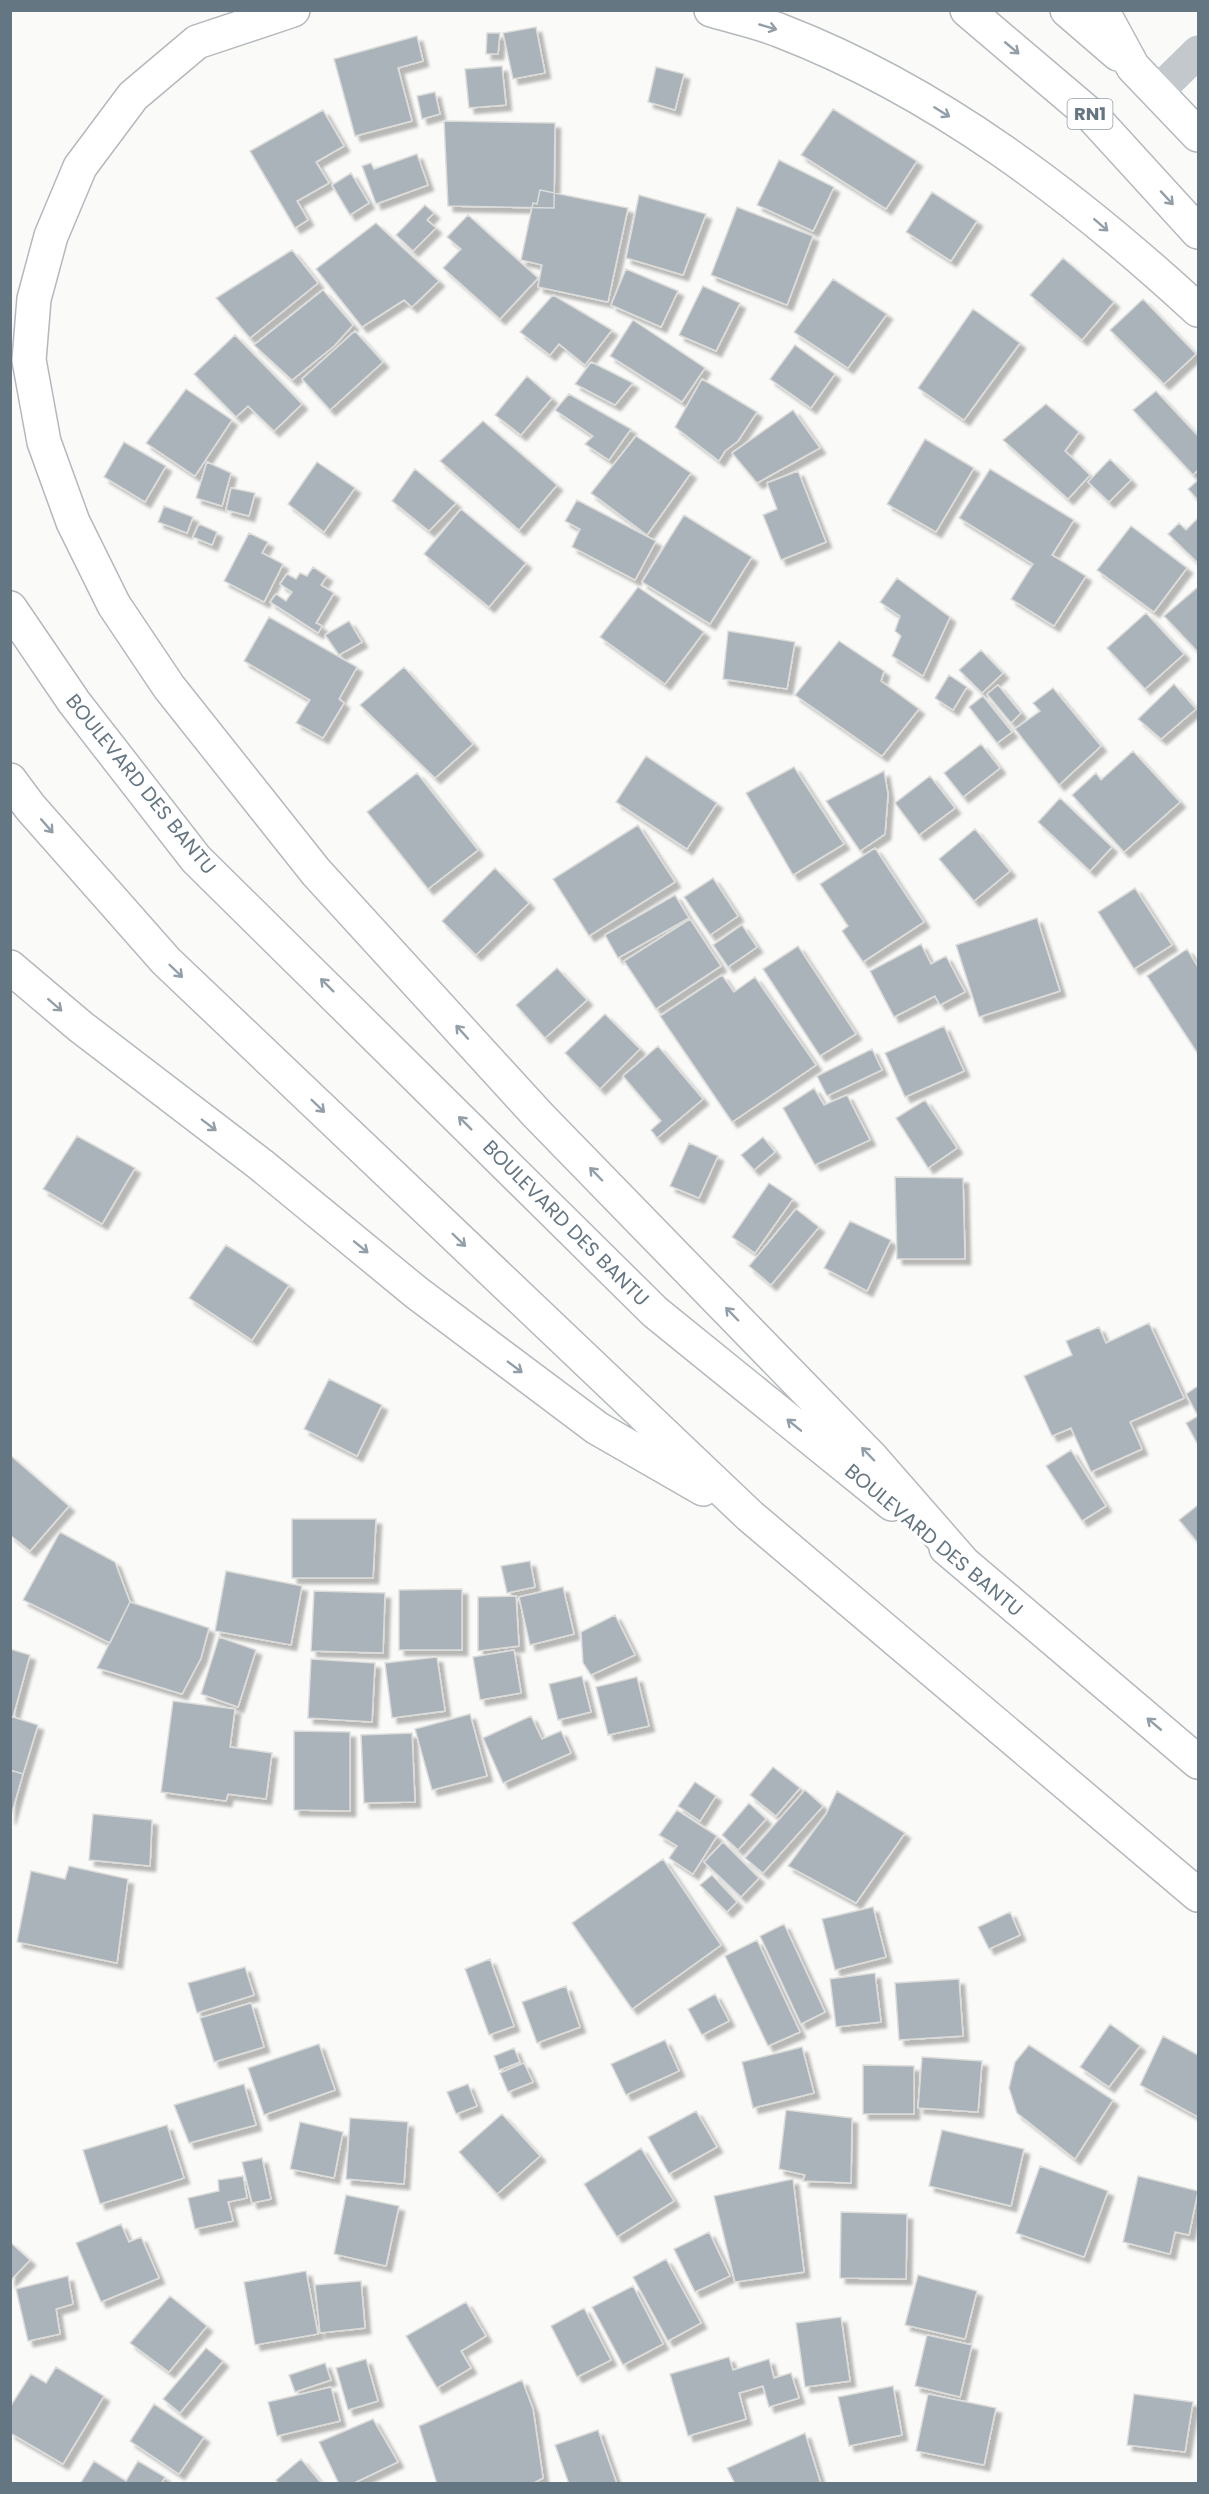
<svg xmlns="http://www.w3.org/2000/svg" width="1209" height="2494" viewBox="0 0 1209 2494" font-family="Poppins,sans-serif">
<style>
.building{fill:#aab3b9;stroke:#dcdcda;stroke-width:1.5;filter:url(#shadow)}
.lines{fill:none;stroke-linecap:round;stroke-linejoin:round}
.trunk-casing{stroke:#b4b9bd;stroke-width:36}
.minor{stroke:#c3c8cc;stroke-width:33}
.trunk{stroke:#fff;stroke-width:33}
.oneway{stroke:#939fa8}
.labels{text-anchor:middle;stroke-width:6;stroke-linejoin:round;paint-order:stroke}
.shield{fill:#fff;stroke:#939fa8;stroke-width:1.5}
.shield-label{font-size:18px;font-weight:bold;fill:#657683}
.street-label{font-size:20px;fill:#657683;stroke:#fff}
</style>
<defs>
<filter id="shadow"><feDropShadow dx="5.5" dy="5.5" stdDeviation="1.5" flood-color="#0004"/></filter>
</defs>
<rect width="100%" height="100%" fill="#fafaf8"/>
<path class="building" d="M536,27L545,73L513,79L503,33Z
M487,33H500L498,54H486Z
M417,36L423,61L398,68L412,121L355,136L334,59Z
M502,66L506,105L469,108L465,69Z
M656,67L684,74L675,110L648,102Z
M435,92L440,114L422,119L417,96Z
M833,109L917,161L886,209L801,155Z
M323,110L344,146L316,162L329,183L297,201L308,220L295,228L250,151Z
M444,121L555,123L554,208L448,206Z
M417,154L428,185L376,204L362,166L371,163L374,169Z
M779,160L834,187L813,231L757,205Z
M351,173L369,203L350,215L332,185Z
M540,190L628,208L608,302L538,287L542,265L521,260L533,203L537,204Z
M932,192L977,221L951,261L906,232Z
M639,195L706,214L683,275L626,258Z
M425,205L434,213L427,220L436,228L413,251L396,235Z
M737,207L813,236L787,305L711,275Z
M468,215L538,278L500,319L443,268L461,249L447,237Z
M376,223L439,281L412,307L404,300L362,327L316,269Z
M292,250L318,283L250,338L216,298Z
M1063,258L1114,302L1082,340L1030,295Z
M626,269L678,291L661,327L611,305Z
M833,279L887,314L848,368L794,332Z
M703,286L740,303L716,351L679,335Z
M323,290L353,325L334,346L292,380L254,345Z
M553,295L612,330L585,365L559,344L550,355L520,332Z
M1143,299L1196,354L1164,384L1110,330Z
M973,309L1020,343L964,420L918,388Z
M633,320L705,368L682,402L610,356Z
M355,331L383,362L330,410L302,379Z
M235,335L302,404L274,431L248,406L236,417L194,374Z
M795,345L835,374L811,408L770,379Z
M591,362L633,383L615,405L575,384Z
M527,376L552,398L521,435L495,415Z
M702,379L757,412L738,441L725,451L719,461L675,427Z
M186,389L232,420L195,476L146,443Z
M1156,391L1198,436V470L1193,475L1133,410Z
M569,394L631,429L609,460L585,444L593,436L555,410Z
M1046,404L1079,432L1065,451L1090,475L1068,499L1003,440Z
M793,410L820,448L757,483L732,453Z
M483,421L557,485L519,530L440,461Z
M636,436L691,473L647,535L591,493Z
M925,439L974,468L936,532L887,504Z
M124,442L166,466L145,502L104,477Z
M1110,459L1131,480L1109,502L1088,482Z
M207,462L231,473L222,506L196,498Z
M317,462L355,488L324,532L288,504Z
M415,469L456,503L429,531L392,501Z
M990,469L1074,520L1052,555L1086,576L1054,626L1011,599L1033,564L959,518Z
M798,471L826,542L781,560L763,515L777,509L767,483Z
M1198,480V500L1188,489Z
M231,488L255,493L249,516L226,510Z
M577,500L656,541L635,580L572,547L580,529L565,521Z
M164,506L193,517L187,533L158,522Z
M461,509L526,563L489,607L424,554Z
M684,515L752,557L710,624L642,582Z
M1197,519L1198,520V563L1168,534L1179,523L1186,530Z
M199,524L217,532L212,545L193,537Z
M1131,526L1187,568L1154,612L1097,570Z
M249,533L268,542L262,553L283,564L264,602L224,581Z
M313,567L327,576L321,585L334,593L316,623L322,626L318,633L270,602L276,594L286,601L292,592L280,584L287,574L296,579L300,573L307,576Z
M897,578L950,617L923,676L892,656L901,636L895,631L900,616L880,602Z
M638,587L704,632L665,684L600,637Z
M1198,587V650L1197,651L1164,616Z
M1146,613L1184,654L1145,689L1107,648Z
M269,617L357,667L339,699L344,703L323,738L296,723L310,700L244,661Z
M349,621L362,642L339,655L325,635Z
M728,631L795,642L787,689L723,679Z
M839,641L884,671L881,681L919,709L882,756L795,695Z
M981,650L1003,673L982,693L959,670Z
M404,667L473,744L435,778L360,705Z
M949,675L967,687L953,710L935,698Z
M1174,684L1196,709L1161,739L1138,719Z
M998,685L1021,713L1011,723L987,694Z
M1053,688L1101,746L1059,785L1015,729L1040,711L1033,703Z
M983,696L1012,732L997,743L969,707Z
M981,744L1000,768L963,797L944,773Z
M1133,751L1180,802L1124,852L1072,795L1096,773L1101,780Z
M646,756L717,803L687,849L616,802Z
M794,767L844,844L793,875L746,793Z
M884,771L888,794L885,834L860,851L826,801Z
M417,773L478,850L428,889L367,812Z
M930,776L955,808L919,835L895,803Z
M1060,798L1112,847L1090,871L1038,822Z
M638,825L675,882L589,936L553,879Z
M975,829L1010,871L974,901L939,859Z
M875,848L924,922L863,962L842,931L848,926L820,884Z
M495,868L529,903L476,955L442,921Z
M713,878L738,916L710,935L684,897Z
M1135,888L1172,945L1134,969L1098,912Z
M675,895L689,918L618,958L605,935Z
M1037,918L1060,991L979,1017L956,945Z
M690,919L721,966L656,1009L624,961Z
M742,925L757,947L728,967L713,945Z
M921,944L931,964L946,956L965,992L940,1005L935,996L894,1017L870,971Z
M798,946L856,1034L820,1056L763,969Z
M1187,949L1198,967V1054L1147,976Z
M557,968L587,1000L545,1038L516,1005Z
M722,975L734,992L755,977L816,1065L732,1122L660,1016Z
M605,1014L640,1049L600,1089L565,1053Z
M944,1026L964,1071L905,1097L885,1053Z
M658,1046L703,1099L657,1138L651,1130L661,1121L623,1076Z
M872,1049L882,1070L827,1096L817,1076Z
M814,1088L824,1105L847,1095L870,1140L815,1165L783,1108Z
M925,1100L957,1148L928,1168L896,1118Z
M77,1136L135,1168L102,1224L43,1189Z
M763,1137L775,1152L754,1170L741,1155Z
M689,1143L718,1156L699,1198L670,1186Z
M895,1177L963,1178L965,1259H897Z
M769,1183L793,1199L755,1253L732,1237Z
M796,1209L819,1227L771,1285L749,1266Z
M850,1221L891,1240L867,1291L824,1268Z
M226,1245L289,1285L252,1340L189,1298Z
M1149,1323L1184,1398L1130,1422L1142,1449L1091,1472L1071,1428L1052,1436L1024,1376L1072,1355L1066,1341L1099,1327L1106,1343Z
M329,1379L382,1405L357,1456L304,1429Z
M1198,1386V1416L1186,1394Z
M1198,1416V1445L1186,1423Z
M1071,1450L1106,1506L1082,1521L1046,1466Z
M10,1455L69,1506L30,1551L10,1535Z
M1198,1505V1543L1179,1520Z
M292,1519H376L373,1578H292Z
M60,1532L115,1562L130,1602L110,1643L23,1600Z
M530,1561L535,1587L507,1593L501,1566Z
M226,1571L302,1586L291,1645L215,1631Z
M563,1587L574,1634L530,1645L519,1597Z
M462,1589V1650H399V1590Z
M314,1591L385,1593L383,1653L311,1651Z
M516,1596L519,1646L478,1651V1597Z
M130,1602L209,1628L201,1658L182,1694L97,1668Z
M615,1615L635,1655L591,1675L583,1663L581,1632Z
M219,1637L256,1650L238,1707L201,1694Z
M10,1649L30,1655L13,1717L10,1716Z
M514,1650L521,1693L480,1700L473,1657Z
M437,1657L445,1711L392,1718L385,1663Z
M311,1659L375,1663L372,1722L308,1718Z
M582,1676L591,1712L558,1720L549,1684Z
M637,1677L649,1726L608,1735L596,1687Z
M173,1701L235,1709L230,1747L272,1753L266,1799L228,1794L226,1801L161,1792Z
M470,1714L487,1776L432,1790L415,1729Z
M10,1716L38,1725L23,1774L10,1770Z
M531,1716L542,1739L561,1731L571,1753L503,1783L483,1738Z
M294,1731L350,1732V1811L294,1810Z
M412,1733L415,1802L364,1803L361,1735Z
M773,1767L800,1788L776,1816L750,1795Z
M10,1770L23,1774L10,1819Z
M695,1782L716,1796L700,1821L678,1806Z
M805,1790L823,1806L763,1873L745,1858Z
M837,1791L905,1833L856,1903L788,1866L826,1814Z
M749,1803L766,1819L738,1850L722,1835Z
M677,1810L717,1836L693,1874L669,1858L677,1846L659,1835Z
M93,1814L152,1820L150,1866L89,1860Z
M723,1842L759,1878L741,1897L704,1862Z
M663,1859L721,1945L632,2009L572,1923Z
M69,1866L128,1879L117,1963L17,1942L31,1871L65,1879Z
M712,1875L737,1902L727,1912L700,1885Z
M873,1907L886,1957L835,1970L822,1919Z
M1010,1912L1020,1935L989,1949L978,1927Z
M784,1924L825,2012L801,2024L760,1936Z
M757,1940L800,2032L768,2046L725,1956Z
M490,1959L514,2026L489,2035L465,1969Z
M245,1967L254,1995L197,2013L188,1983Z
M875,1973L881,2022L836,2027L830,1979Z
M959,1979L963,2036L899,2040L895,1983Z
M566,1986L580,2027L537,2043L522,2002Z
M715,1994L729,2021L702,2035L688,2009Z
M251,2003L264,2047L214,2062L200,2018Z
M1110,2024L1140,2046L1109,2087L1080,2067Z
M1163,2036L1198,2055V2117L1140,2085Z
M665,2040L679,2071L626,2095L611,2064Z
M319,2044L335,2090L264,2115L248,2068Z
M1029,2045L1113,2100L1075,2159L1017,2113L1009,2088L1015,2062Z
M802,2047L814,2093L753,2108L742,2062Z
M514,2048L520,2062L499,2070L494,2056Z
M922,2057L982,2061L978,2112L918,2108Z
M524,2063L533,2082L508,2092L500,2073Z
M863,2065L914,2066V2114H863Z
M244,2084L256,2125L189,2143L174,2105Z
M468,2084L477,2106L456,2114L447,2092Z
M786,2110L852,2118L851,2183L803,2181L805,2175L779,2169Z
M696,2111L717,2147L669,2174L648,2137Z
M502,2114L540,2156L497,2194L459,2152Z
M350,2118L408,2122L404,2184L346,2179Z
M300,2122L343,2132L334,2178L290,2169Z
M167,2125L184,2178L100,2204L83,2150Z
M942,2130L1024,2149L1011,2206L929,2186Z
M641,2148L674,2201L617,2237L584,2184Z
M262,2158L271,2199L252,2203L242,2162Z
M1040,2166L1108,2191L1084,2257L1016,2233Z
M243,2176L247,2198L228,2202L233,2221L195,2229L188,2198L219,2191L218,2180Z
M1138,2176L1198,2191L1189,2235L1175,2232L1170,2254L1123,2242Z
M793,2179L804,2272L735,2282L714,2196Z
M346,2195L399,2206L386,2266L334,2254Z
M841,2212L907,2214L906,2279L840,2278Z
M121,2224L129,2242L141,2237L159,2278L101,2302L76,2243Z
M709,2232L730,2276L695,2292L674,2249Z
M10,2242L30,2260L10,2281Z
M666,2259L701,2323L668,2341L633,2277Z
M306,2271L318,2334L255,2345L244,2282Z
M918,2275L977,2291L965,2339L905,2325Z
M68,2276L73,2304L56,2309L60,2334L28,2341L16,2289Z
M361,2281L365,2328L320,2333L315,2285Z
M633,2286L663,2344L623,2365L592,2307Z
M170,2296L207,2326L169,2372L130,2343Z
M466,2302L486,2336L461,2351L471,2368L437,2388L406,2336Z
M584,2308L611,2360L577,2377L551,2326Z
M841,2317L850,2381L805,2387L796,2323Z
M927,2335L972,2345L960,2397L915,2386Z
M206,2348L223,2361L180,2413L163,2399Z
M729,2357L733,2370L769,2359L774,2378L791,2373L799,2398L769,2407L763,2386L739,2393L746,2419L688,2436L670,2374Z
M366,2359L378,2401L348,2410L336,2368Z
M325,2363L331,2380L295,2392L289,2375Z
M56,2367L104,2396L63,2464L10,2433V2407L31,2374L46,2383Z
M522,2380L533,2409L543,2478L532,2484H437L419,2426Z
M893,2386L902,2435L849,2446L838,2397Z
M331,2387L340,2421L277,2436L268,2402Z
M928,2394L996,2408L984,2465L916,2451Z
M1134,2394L1193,2402L1185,2452L1127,2445Z
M154,2404L204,2437L179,2474L130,2441Z
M373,2419L398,2462L352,2484H339L319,2442Z
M598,2430L617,2484H569L555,2445Z
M805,2433L821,2484H735L727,2468Z
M301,2459L322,2484H279L276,2480Z
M94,2461L126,2481L138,2461L165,2477L161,2484H80Z"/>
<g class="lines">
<defs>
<path id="trunk" d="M293,10L197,42L133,96L80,167L51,236L34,299L29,360L44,442L73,522L114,605L169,687L316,872L537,1114L872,1458L962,1561
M711,10C735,17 759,22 781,31C939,92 1075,197 1198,310
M967,10L1093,117L1198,232
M1067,10L1118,54
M1102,10L1133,67L1198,135
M10,608L74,702L196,859L655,1312L892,1504
M10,780L30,807L166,961L750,1516L1198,1895
M10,967L81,1027L260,1164L417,1293L597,1428L703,1489
M946,1548L1198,1762"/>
</defs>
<use href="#trunk" class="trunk-casing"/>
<path class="minor" d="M1158,91L1198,52"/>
<use href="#trunk" class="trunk"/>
</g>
<defs><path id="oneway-shaft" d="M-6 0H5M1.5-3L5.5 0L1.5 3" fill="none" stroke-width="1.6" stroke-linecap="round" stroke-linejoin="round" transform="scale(1.5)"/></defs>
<g class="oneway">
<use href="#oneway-shaft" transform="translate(768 27) rotate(16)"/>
<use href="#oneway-shaft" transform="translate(1012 48) rotate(40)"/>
<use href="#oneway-shaft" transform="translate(942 112) rotate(32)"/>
<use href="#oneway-shaft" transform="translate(1167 198) rotate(47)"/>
<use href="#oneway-shaft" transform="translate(1101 225) rotate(41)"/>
<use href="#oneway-shaft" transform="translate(47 826) rotate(49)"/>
<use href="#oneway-shaft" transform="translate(176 971) rotate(44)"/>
<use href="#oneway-shaft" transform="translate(327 985) rotate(-135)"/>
<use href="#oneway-shaft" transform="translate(55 1005) rotate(41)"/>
<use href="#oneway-shaft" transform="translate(462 1032) rotate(-132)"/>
<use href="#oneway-shaft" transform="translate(318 1106) rotate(44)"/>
<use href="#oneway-shaft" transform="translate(465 1123) rotate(-135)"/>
<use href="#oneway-shaft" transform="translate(209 1125) rotate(37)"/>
<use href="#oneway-shaft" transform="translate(596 1174) rotate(-134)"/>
<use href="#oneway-shaft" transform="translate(459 1240) rotate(44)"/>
<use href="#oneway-shaft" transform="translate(361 1247) rotate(39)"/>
<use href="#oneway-shaft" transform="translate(732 1314) rotate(-134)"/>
<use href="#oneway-shaft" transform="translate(515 1367) rotate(37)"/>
<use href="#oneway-shaft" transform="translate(794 1425) rotate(-141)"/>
<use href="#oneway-shaft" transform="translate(868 1454) rotate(-134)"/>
<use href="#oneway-shaft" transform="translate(1154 1724) rotate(-140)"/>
</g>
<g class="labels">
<rect class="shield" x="1067.5" y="99" width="45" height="30" rx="4.5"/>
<g class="shield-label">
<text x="1090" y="120">RN1</text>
</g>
<g class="street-label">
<text transform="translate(141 784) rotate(51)" y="7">BOULEVARD DES BANTU</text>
<text transform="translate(566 1223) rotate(45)" y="7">BOULEVARD DES BANTU</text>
<text transform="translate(934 1540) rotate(40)" y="7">BOULEVARD DES BANTU</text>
</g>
</g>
<rect width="1209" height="2494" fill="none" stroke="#657683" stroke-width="24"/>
</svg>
